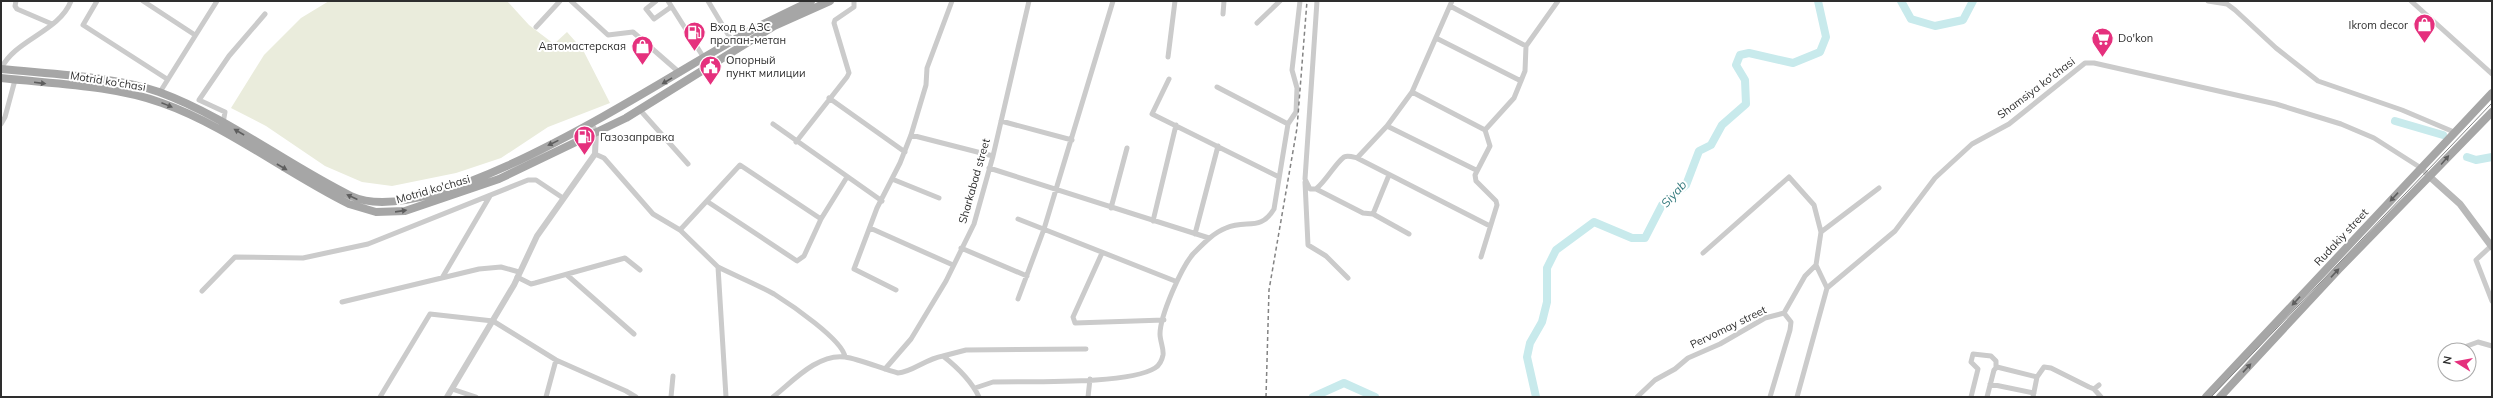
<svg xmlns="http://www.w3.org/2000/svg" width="2493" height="398" viewBox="0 0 2493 398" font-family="Mulish,sans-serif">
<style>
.green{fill:#eaecdc}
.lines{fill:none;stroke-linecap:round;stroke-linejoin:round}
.river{stroke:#c8eaec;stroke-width:8}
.minor{stroke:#cbcbcb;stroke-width:5}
.tertiary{stroke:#cbcbcb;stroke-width:6}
.secondary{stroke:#b8b8b8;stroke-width:7}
.primary{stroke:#a6a6a6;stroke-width:8}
.tram{stroke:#838383;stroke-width:1}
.rail{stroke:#838383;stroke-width:1.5;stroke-dasharray:4 3;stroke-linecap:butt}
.oneway{fill:#5e5e5e}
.labels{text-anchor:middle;stroke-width:4;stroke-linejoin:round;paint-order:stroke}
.poi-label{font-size:11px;fill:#2e2e2e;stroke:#fff;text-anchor:start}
.street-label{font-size:11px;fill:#2e2e2e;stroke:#fff}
.water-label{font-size:12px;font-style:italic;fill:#367b7e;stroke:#fff}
</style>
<rect width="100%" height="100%" fill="#fff"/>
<path class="green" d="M329,1H507L529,25L554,44L567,32L583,50L610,103L548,127L501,158L456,173L392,186L362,182L325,166L266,126L231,108L264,55L301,18Z"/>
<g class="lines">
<path class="river" d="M1901,1L1911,19L1935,26L1963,20L1973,1
M2395,121L2443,135
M2467,157L2476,160L2492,157
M1313,397L1344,383L1375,397
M1536,397L1527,357L1530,343L1542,322L1547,302V268L1556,250L1594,222L1632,238H1645L1662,205L1686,185L1699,151L1711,145L1722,125L1746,104L1745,80L1736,65L1740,55L1749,53L1793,63L1820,52L1826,37L1818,1"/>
<path class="minor" d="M16,1L15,6L17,9L52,24
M97,1L83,25L167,79
M143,1L195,35
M571,1L608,35L633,32L680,73
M656,1L646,9L654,19L671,7
M668,1L704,58
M708,1L732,41
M1317,1L1305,179L1310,189H1316C1327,180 1334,165 1344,157C1348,155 1353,157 1357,158
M1452,1L1412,92L1387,126L1357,158L1490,226
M2208,1L2227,4L2235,10L2276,48L2318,81L2402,110L2454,132
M2411,1L2492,74
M1450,6L1526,46
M1223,14L1224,1
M1257,23L1280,1
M536,27L560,1
M1436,38L1521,81
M1168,57L1175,1
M1,69C14,40 59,32 71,1
M1169,79L1152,114L1279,177
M1217,87L1288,124
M160,92L217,1
M1412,92L1485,130L1514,98L1525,71L1526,46L1558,1
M829,98L905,152
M640,110L688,164
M1001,121L1072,140
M223,123L225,112L199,100L229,56L265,14
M1,124L5,117L15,80
M773,124L882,201
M1387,126L1476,170
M911,135L993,156
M796,142L847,77L849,73L834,23L835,20L854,7V1
M595,154L604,158L653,214L680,230L718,267L726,397
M989,168L1209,238
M1389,175L1373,214L1409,234
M892,179L939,198
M1305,182L1308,245L1326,256L1348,278
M1316,189L1363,213L1373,214
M708,202L797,261L804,256L821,219L847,177
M1111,208L1127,148
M1018,219L1175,281
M1153,221L1176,125
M870,228L953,265
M680,230L740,165L821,219
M1821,232L1879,188
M1195,234L1218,146
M2491,246L2476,260L2492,301
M961,248L1027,276
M1102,253L1073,317L1075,323L1164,320
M1703,253L1789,177L1814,205L1821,232L1816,265L1827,288L1797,397
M1481,257L1497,205L1496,201L1476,181L1475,175L1490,146L1485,130
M718,267C736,276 756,284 774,294C790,304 843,340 845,357
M567,275L634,334
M517,277L531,284L535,283L625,258L640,270
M442,278L490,196
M1827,288L1895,231L1935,178L1972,144L2009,124L2085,63H2094L2276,104L2341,124L2374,138L2421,168L2430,177
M896,290L854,269L877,208L900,163L911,135L926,85L927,68L952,1
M202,291L235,257L303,258L368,244L528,180H536L563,198
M1018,299L1044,229L1113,1
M342,302L479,269L501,267L519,272
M2459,349L2478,342L2492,346
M943,356L966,350L1086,349
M885,369L911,339L946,281L974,224L993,156L1029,1
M1990,384L2034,393
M975,388L993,382C1028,381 1128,385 1155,368C1160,365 1162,360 1163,355C1164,349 1160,341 1160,334C1160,316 1181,268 1193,254C1203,244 1213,233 1226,228C1247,219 1260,232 1274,209L1288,124L1296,112L1297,88L1292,70L1300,1
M452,389L476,397
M2094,389L2101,397
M380,397L430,314L493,321L556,360L626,391L636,397
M546,397L556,360
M671,397L673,376
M773,397C792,382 818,353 845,357C859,359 883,369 898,373C913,372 925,359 943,356C957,367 971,380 979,397
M1088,397L1090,379
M1637,397L1655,380L1675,369L1688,358L1720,344L1765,318L1784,313L1805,276L1816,265
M1770,397L1790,330L1791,322L1784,313
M1971,397L1978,369L1971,362L1973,354L1991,356L1996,361V368
M1987,397L1994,370L1997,367L2037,377
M2033,397L2037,377L2044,367L2051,368L2089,387L2094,389L2099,385"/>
<path class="tertiary" d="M447,397L514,285L537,236L595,154L596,132L591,124"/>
<path class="secondary" d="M2430,177L2460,204L2492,247"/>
<path class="primary" d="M1,69C50,74 114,76 159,92C227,117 286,164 351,196C434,235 670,74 748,32C769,21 790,11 811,1
M1,78C54,84 112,85 162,103C225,125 288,174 349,204L376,212L405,211L499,179L626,118L774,26L830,1
M2206,397L2492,93
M2220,397L2338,270L2492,112"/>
<path class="tram" d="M2211,397L2492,103"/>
<path class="rail" d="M1266,397L1269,290L1297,128L1307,1"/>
</g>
<defs><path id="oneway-solid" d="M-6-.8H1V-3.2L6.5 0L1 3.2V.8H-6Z"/></defs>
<g class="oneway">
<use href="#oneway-solid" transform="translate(667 81) rotate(149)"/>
<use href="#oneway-solid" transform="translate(40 83) rotate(7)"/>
<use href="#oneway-solid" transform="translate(167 105) rotate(22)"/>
<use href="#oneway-solid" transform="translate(239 132) rotate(-150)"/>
<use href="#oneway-solid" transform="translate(553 143) rotate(154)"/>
<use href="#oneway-solid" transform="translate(2445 160) rotate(-49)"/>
<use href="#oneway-solid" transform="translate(282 167) rotate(30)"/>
<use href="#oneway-solid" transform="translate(352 197) rotate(-155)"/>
<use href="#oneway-solid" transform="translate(2394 197) rotate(133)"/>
<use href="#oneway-solid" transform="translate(401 211) rotate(-8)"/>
<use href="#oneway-solid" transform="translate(2335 273) rotate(-47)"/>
<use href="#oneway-solid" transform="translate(2296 301) rotate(133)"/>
<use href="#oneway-solid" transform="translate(2247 368) rotate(-47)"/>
</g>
<defs>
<symbol id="shop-pin" viewBox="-11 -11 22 30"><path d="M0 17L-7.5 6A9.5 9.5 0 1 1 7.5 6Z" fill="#e5307d" stroke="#fff"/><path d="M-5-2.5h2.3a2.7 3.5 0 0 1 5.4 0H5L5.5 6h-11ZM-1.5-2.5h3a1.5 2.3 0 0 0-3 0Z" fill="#fff"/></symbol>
<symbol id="fuel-pin" viewBox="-11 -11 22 30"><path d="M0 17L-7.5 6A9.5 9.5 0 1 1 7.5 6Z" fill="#e5307d" stroke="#fff"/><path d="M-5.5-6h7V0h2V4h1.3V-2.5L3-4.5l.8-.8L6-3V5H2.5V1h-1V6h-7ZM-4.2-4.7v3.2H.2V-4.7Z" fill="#fff"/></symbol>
<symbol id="supermarket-pin" viewBox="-11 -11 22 30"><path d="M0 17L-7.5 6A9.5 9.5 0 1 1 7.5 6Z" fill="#e5307d" stroke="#fff"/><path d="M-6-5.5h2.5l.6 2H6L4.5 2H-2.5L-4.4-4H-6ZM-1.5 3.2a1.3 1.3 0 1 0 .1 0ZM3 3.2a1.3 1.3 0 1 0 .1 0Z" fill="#fff"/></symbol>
<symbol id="civic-pin" viewBox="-11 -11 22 30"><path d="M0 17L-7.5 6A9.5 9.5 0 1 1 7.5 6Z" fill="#e5307d" stroke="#fff"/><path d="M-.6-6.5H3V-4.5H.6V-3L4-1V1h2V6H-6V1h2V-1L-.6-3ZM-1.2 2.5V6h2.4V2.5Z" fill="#fff"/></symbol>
</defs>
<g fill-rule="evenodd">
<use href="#shop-pin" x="2412" y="12" width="25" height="34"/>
<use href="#fuel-pin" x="682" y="20" width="25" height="34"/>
<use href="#supermarket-pin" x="2090" y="26" width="25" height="34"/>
<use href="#shop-pin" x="630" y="34" width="25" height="34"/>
<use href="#civic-pin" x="698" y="54" width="25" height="34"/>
<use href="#fuel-pin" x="572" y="124" width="25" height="34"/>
</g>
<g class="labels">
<g class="poi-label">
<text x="2408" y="29" text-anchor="end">Ikrom decor</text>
<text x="710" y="31">Вход в АЗС<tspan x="710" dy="13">пропан-метан</tspan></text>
<text x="2118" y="42">Do'kon</text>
<text x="626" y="50" text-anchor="end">Автомастерская</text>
<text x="726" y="64">Опорный<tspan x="726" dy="13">пункт милиции</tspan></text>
<text x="600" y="141">Газозаправка</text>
</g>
<g class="street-label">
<text transform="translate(108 81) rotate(9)" y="4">Motrid ko'chasi</text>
<text transform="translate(2036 88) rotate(-37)" y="4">Shamsiya ko'chasi</text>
<text transform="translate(974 181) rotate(-74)" y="4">Sharkabad street</text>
<text transform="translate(433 189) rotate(-16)" y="4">Motrid ko'chasi</text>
<text transform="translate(2341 237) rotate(-47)" y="4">Rudakiy street</text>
<text transform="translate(1728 327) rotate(-26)" y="4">Pervomay street</text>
</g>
<g class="water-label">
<text transform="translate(1674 194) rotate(-48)" y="4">Siyab</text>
</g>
</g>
<rect width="2493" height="398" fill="none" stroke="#2e2e2e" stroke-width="4"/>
<g transform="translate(2457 362) rotate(281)"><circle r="19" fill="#ffffff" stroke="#ababab"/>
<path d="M0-3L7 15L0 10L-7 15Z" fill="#e5307d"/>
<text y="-6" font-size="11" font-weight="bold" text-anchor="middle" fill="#2e2e2e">N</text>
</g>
</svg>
